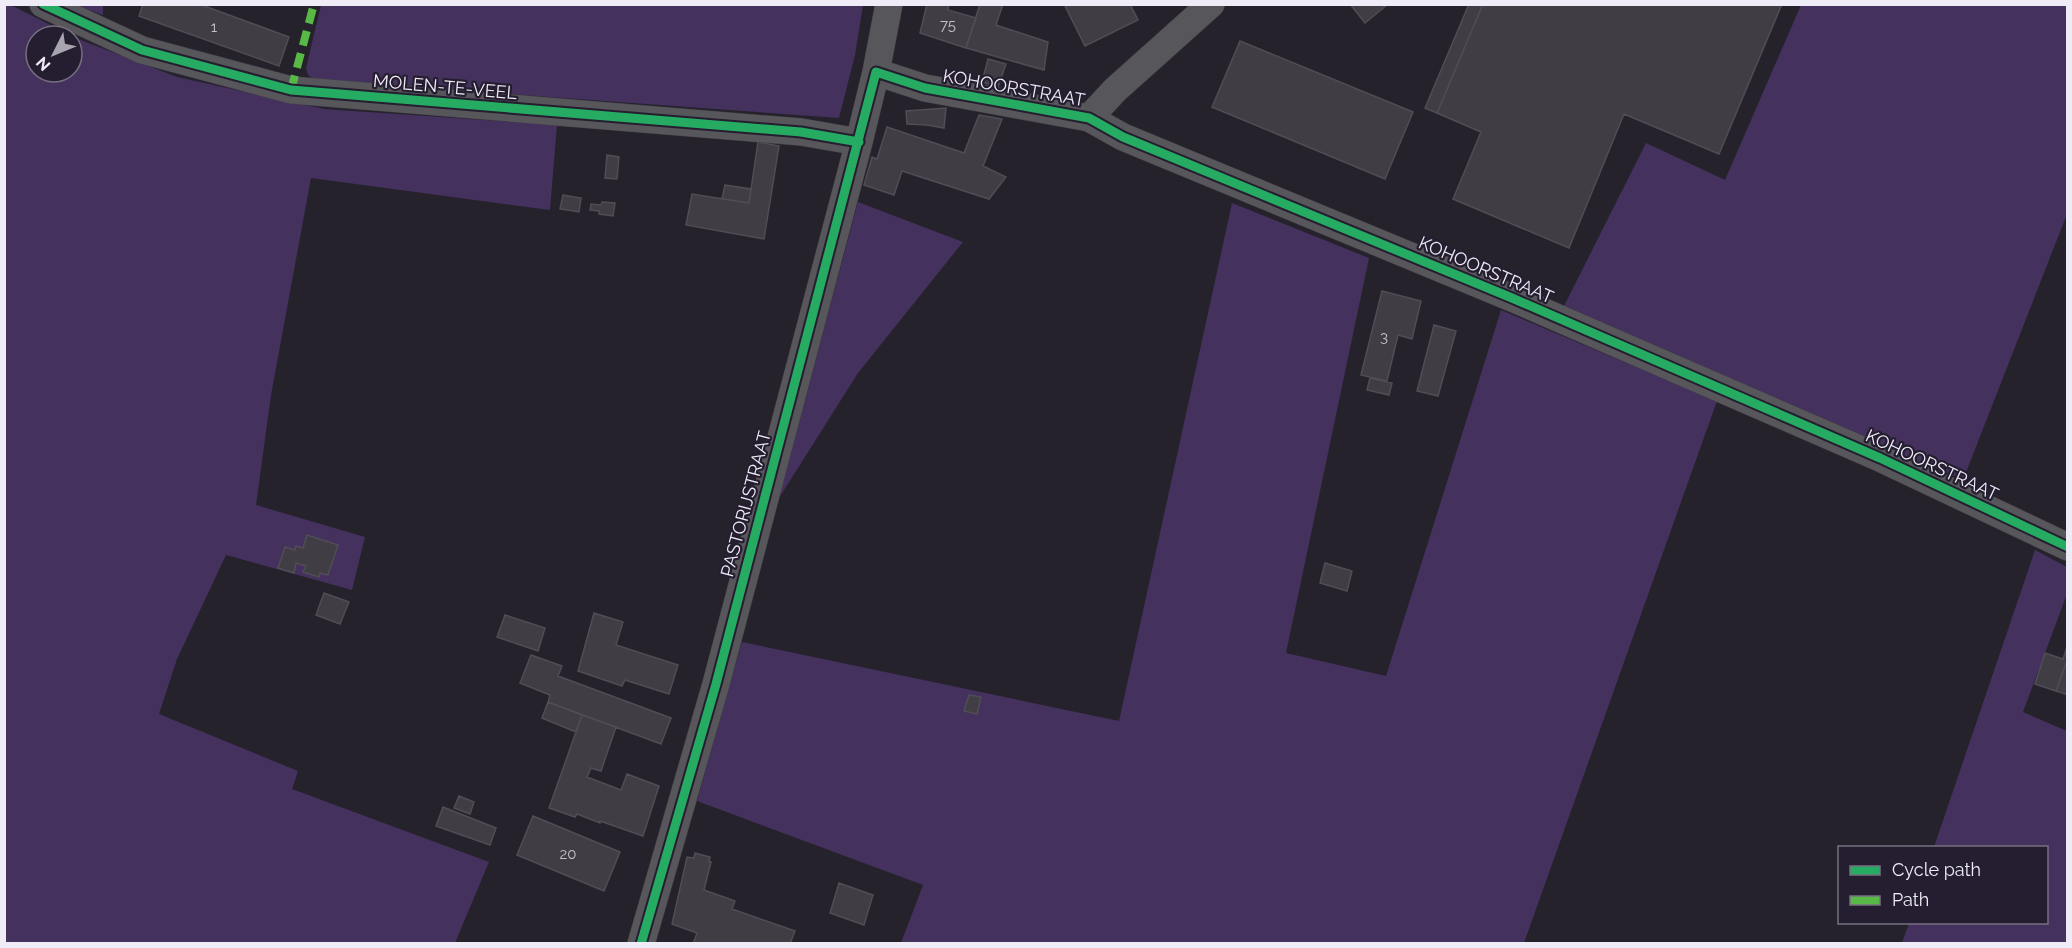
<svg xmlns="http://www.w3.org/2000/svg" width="2072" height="948" viewBox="0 0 2072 948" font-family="Raleway,sans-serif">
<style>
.green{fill:#44315d;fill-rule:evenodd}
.building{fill:#403d45;stroke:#504d56;stroke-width:1.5}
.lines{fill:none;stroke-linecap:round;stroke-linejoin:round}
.street-casing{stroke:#423f48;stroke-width:28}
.street{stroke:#57565a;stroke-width:27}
.quiet{stroke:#58b947;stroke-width:8;stroke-dasharray:15 8;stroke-linecap:butt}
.cycleway-casing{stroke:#251e30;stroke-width:13}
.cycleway{stroke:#26ab63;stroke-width:9}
.labels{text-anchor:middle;stroke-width:4.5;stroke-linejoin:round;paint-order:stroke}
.number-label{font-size:15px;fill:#c3c0ca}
.street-label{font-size:18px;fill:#efebf7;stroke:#251e30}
</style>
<rect width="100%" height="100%" fill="#26222c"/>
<path class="green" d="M5,5H11L78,39L177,77L324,109L557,125L550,210L311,178L271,395L256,505L365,537L352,590L226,555L177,659L159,714L298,771L292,789L489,862L455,943L5,944ZM36,36H72V72H36Z
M75,5H103V15Z
M321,5H863L855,55L839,118L315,80L308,75L306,68Z
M1801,5H2067V214L1963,480L1564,306L1646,143L1725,180Z
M858,202L963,242L858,373L779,498Z
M1232,203L1369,258L1286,653L1386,676L1501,310L1717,401L1524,943H901L923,885L697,801L742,642L1119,721Z
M2035,550L2067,567V594L2023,712L2067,731V943H1902L1909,923L2046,922V848L1934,847Z"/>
<path class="building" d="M143,4H199L289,37L279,66L139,16Z
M927,4H949L948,10L976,18L966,48L920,33Z
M980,4H1003L996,25L1048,42L1044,70L966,48Z
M1064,4H1130L1138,20L1085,46Z
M1350,4H1388L1365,23Z
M1469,4H1483L1437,113L1425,108Z
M1483,4H1782L1719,154L1624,114L1569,248L1453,199L1481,132L1437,113Z
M1240,41L1413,112L1385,179L1212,107Z
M988,59L1006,64L998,87L982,82Z
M946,108L944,128L927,125L907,124L906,111Z
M979,115L1002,119L983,166L1006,177L989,199L902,171L894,195L864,185L872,157L877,159L887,127L964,153Z
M758,142L779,146L764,239L686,225L692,194L749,203Z
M607,155L619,157L617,179L605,178Z
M725,185L751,189L749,203L722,199Z
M563,195L581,198L579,212L560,209Z
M602,202L615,203L613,216L599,214V211L590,210L591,204L601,205Z
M1382,291L1421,301L1412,339L1398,335L1387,381L1361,375Z
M1434,325L1456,331L1438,396L1417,391Z
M1370,378L1392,383L1389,395L1367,390Z
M307,535L338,545L328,575L320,573L319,577L303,572L306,566L296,563L294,573L278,568L285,547L295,550L296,546L303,548Z
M1325,563L1352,571L1347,591L1320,583Z
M324,593L349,602L340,624L316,615Z
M594,613L623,622L616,645L678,665L669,694L625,680L622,686L578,671Z
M505,615L545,628L538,651L497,637Z
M2068,644V658L2056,691L2035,684L2045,653L2063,659Z
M531,655L562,666L558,676L671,718L661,744L548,702L550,695L520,683Z
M2068,658V695L2056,691Z
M969,695L981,697L977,714L964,711Z
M548,702L582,715L576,732L542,718Z
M582,715L616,727L601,771L591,768L587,777L621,790L627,774L659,786L643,836L600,821V823L577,814L575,817L549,808Z
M459,796L474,802L470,814L454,808Z
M443,807L496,828L490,845L436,826Z
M533,816L620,852L604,891L517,855Z
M695,853L710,857L709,862H711L704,890L735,901L732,909L795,931L790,944H693L697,933L672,924L687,857L694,858Z
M839,883L873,895L864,925L830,913Z"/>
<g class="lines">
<defs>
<path id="street" d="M43,4L142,50L291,90L801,132L859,142
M876,72L925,88L1089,118L1123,137L1512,298L1880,458L2068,547
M1089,118L1115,90L1211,4
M641,944L716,684L859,142L876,72L889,4"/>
</defs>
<use href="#street" class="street-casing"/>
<use href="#street" class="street"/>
<path class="quiet" d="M291,90L314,4"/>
<defs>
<path id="cycleway" d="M43,4L142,50L291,90L801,132L859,142
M641,944L716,684L876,72L925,88L1089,118L1123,137L1512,298L1880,458L2068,547"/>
</defs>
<use href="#cycleway" class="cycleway-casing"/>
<use href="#cycleway" class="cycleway"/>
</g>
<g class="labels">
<g class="number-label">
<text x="948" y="30">75</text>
<text x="214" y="32">1</text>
<text x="1384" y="342">3</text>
<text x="568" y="859">20</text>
</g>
<g class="street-label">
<text transform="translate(445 87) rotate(5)" y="6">MOLEN-TE-VEEL</text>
<text transform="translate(1014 88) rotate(10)" y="6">KOHOORSTRAAT</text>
<text transform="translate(1486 270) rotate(23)" y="6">KOHOORSTRAAT</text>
<text transform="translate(1932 465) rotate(25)" y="6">KOHOORSTRAAT</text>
<text transform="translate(746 504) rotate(-75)" y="6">PASTORIJSTRAAT</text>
</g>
</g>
<rect width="2072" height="948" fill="none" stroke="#efebf7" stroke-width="12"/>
<rect x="1838" y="846" width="210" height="78" fill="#251e30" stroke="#767080" stroke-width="1.5"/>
<rect x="1850" y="866" width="30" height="9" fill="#26ab63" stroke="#767080" stroke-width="1.5"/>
<text x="1892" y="876" font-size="18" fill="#efebf7">Cycle path</text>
<rect x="1850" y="896" width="30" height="9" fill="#58b947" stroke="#767080" stroke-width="1.5"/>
<text x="1892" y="906" font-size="18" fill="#efebf7">Path</text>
<g transform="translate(54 54) rotate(227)"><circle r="28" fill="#251e30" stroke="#767080" stroke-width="1.5"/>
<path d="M0-4.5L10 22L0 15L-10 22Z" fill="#a9a5b0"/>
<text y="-9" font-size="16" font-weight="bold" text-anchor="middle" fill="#efebf7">N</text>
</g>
</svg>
